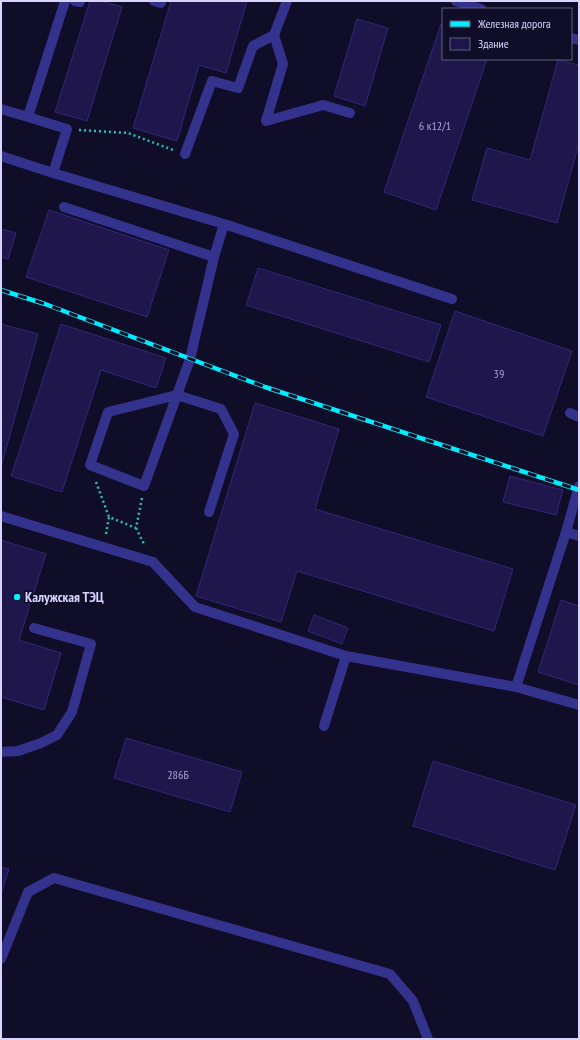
<svg xmlns="http://www.w3.org/2000/svg" width="580" height="1040" viewBox="0 0 580 1040" font-family="'PT Sans Narrow',sans-serif">
<style>
.building{fill:#1f164b;stroke:#34267a}
.lines{fill:none;stroke-linecap:round;stroke-linejoin:round}
.path{stroke:#21c5b6;stroke-width:2.5;stroke-dasharray:2 3;stroke-linecap:butt}
.lane{stroke:#33328c;stroke-width:10}
.rail-casing{stroke:#00edff;stroke-width:4.5}
.rail{stroke:#100d28;stroke-width:3;stroke-dasharray:9;stroke-linecap:butt}
.poi-dot{fill:#00edff;stroke:#100d28;stroke-width:1.5}
.labels{text-anchor:middle;stroke-width:3;stroke-linejoin:round;paint-order:stroke}
.number-label{font-size:12px;fill:#a9a4d2}
.poi-label{font-size:14px;font-weight:bold;fill:#d7d4ff;stroke:#100d28;text-anchor:start}
</style>
<rect width="100%" height="100%" fill="#100d28"/>
<path class="building" d="M90,1H101L122,7L87,121L55,112Z
M171,1H247L226,73L199,65L177,141L133,128Z
M357,19L388,28L365,106L334,96Z
M441,24L443,25V59H487L436,210L384,192Z
M558,60L579,65V143L557,223L472,200L487,148L530,160Z
M49,210L169,250L147,317L26,277Z
M1,229L16,233L8,259L1,257Z
M258,268L441,325L429,362L246,305Z
M455,311L572,351L543,436L426,397Z
M1,324L38,334L1,467Z
M61,324L166,358L156,388L101,370L62,492L11,476Z
M255,403L339,429L315,509L513,569L494,631L297,571L281,622L196,596Z
M510,476L563,490L556,515L503,502Z
M1,540L46,554L19,640L61,653L44,710L1,697Z
M561,600L579,606V685L538,672Z
M314,615L348,628L342,644L308,631Z
M126,738L242,772L230,812L114,778Z
M433,761L576,805L555,870L413,826Z
M1,867L9,869L1,894Z"/>
<g class="lines">
<path class="path" d="M79,130L128,133L173,150
M96,482L109,517L136,528L142,498
M136,528L145,546
M106,534L109,517"/>
<path class="lane" d="M75,1L80,2V1
M154,1L161,3V1
M456,1L481,9
M274,35L283,64L266,121L323,105L350,113
M571,38L579,40
M1,109L28,117L65,1
M28,117L67,129L53,173L224,224L452,299
M185,154L212,81L238,88L253,46L274,35L287,1
M1,156L53,173
M64,207L214,257L224,224
M177,395L144,486L90,465L108,412Z
M570,413L579,417
M579,486L566,532L579,536
M209,512L234,434L221,409L177,395L190,359L214,257
M1,516L153,562L195,607L346,656
M566,532L516,687L579,705
M324,726L346,656L516,687
M1,752L18,751L41,743L57,735L72,712L91,644L34,628
M1,959L28,892L54,878L390,974L413,1001L428,1039"/>
<defs>
<path id="rail" d="M1,290L45,304L265,387L579,490"/>
</defs>
<use href="#rail" class="rail-casing"/>
<use href="#rail" class="rail"/>
</g>
<circle class="poi-dot" cx="17" cy="597" r="4"/>
<g class="labels">
<g class="number-label">
<text x="435" y="130">6 к12/1</text>
<text x="499" y="378">39</text>
<text x="178" y="779">286Б</text>
</g>
<g class="poi-label">
<text x="25" y="602">Калужская ТЭЦ</text>
</g>
</g>
<rect width="580" height="1040" fill="none" stroke="#d7d4ff" stroke-width="4"/>
<rect x="442" y="8" width="130" height="52" fill="#100d28" stroke="#605d7e"/>
<rect x="450" y="21" width="20" height="6" fill="#00edff" stroke="#605d7e"/>
<text x="478" y="28" font-size="12" fill="#d7d4ff">Железная дорога</text>
<rect x="450" y="38" width="20" height="12" fill="#1f164b" stroke="#605d7e"/>
<text x="478" y="48" font-size="12" fill="#d7d4ff">Здание</text>
</svg>
